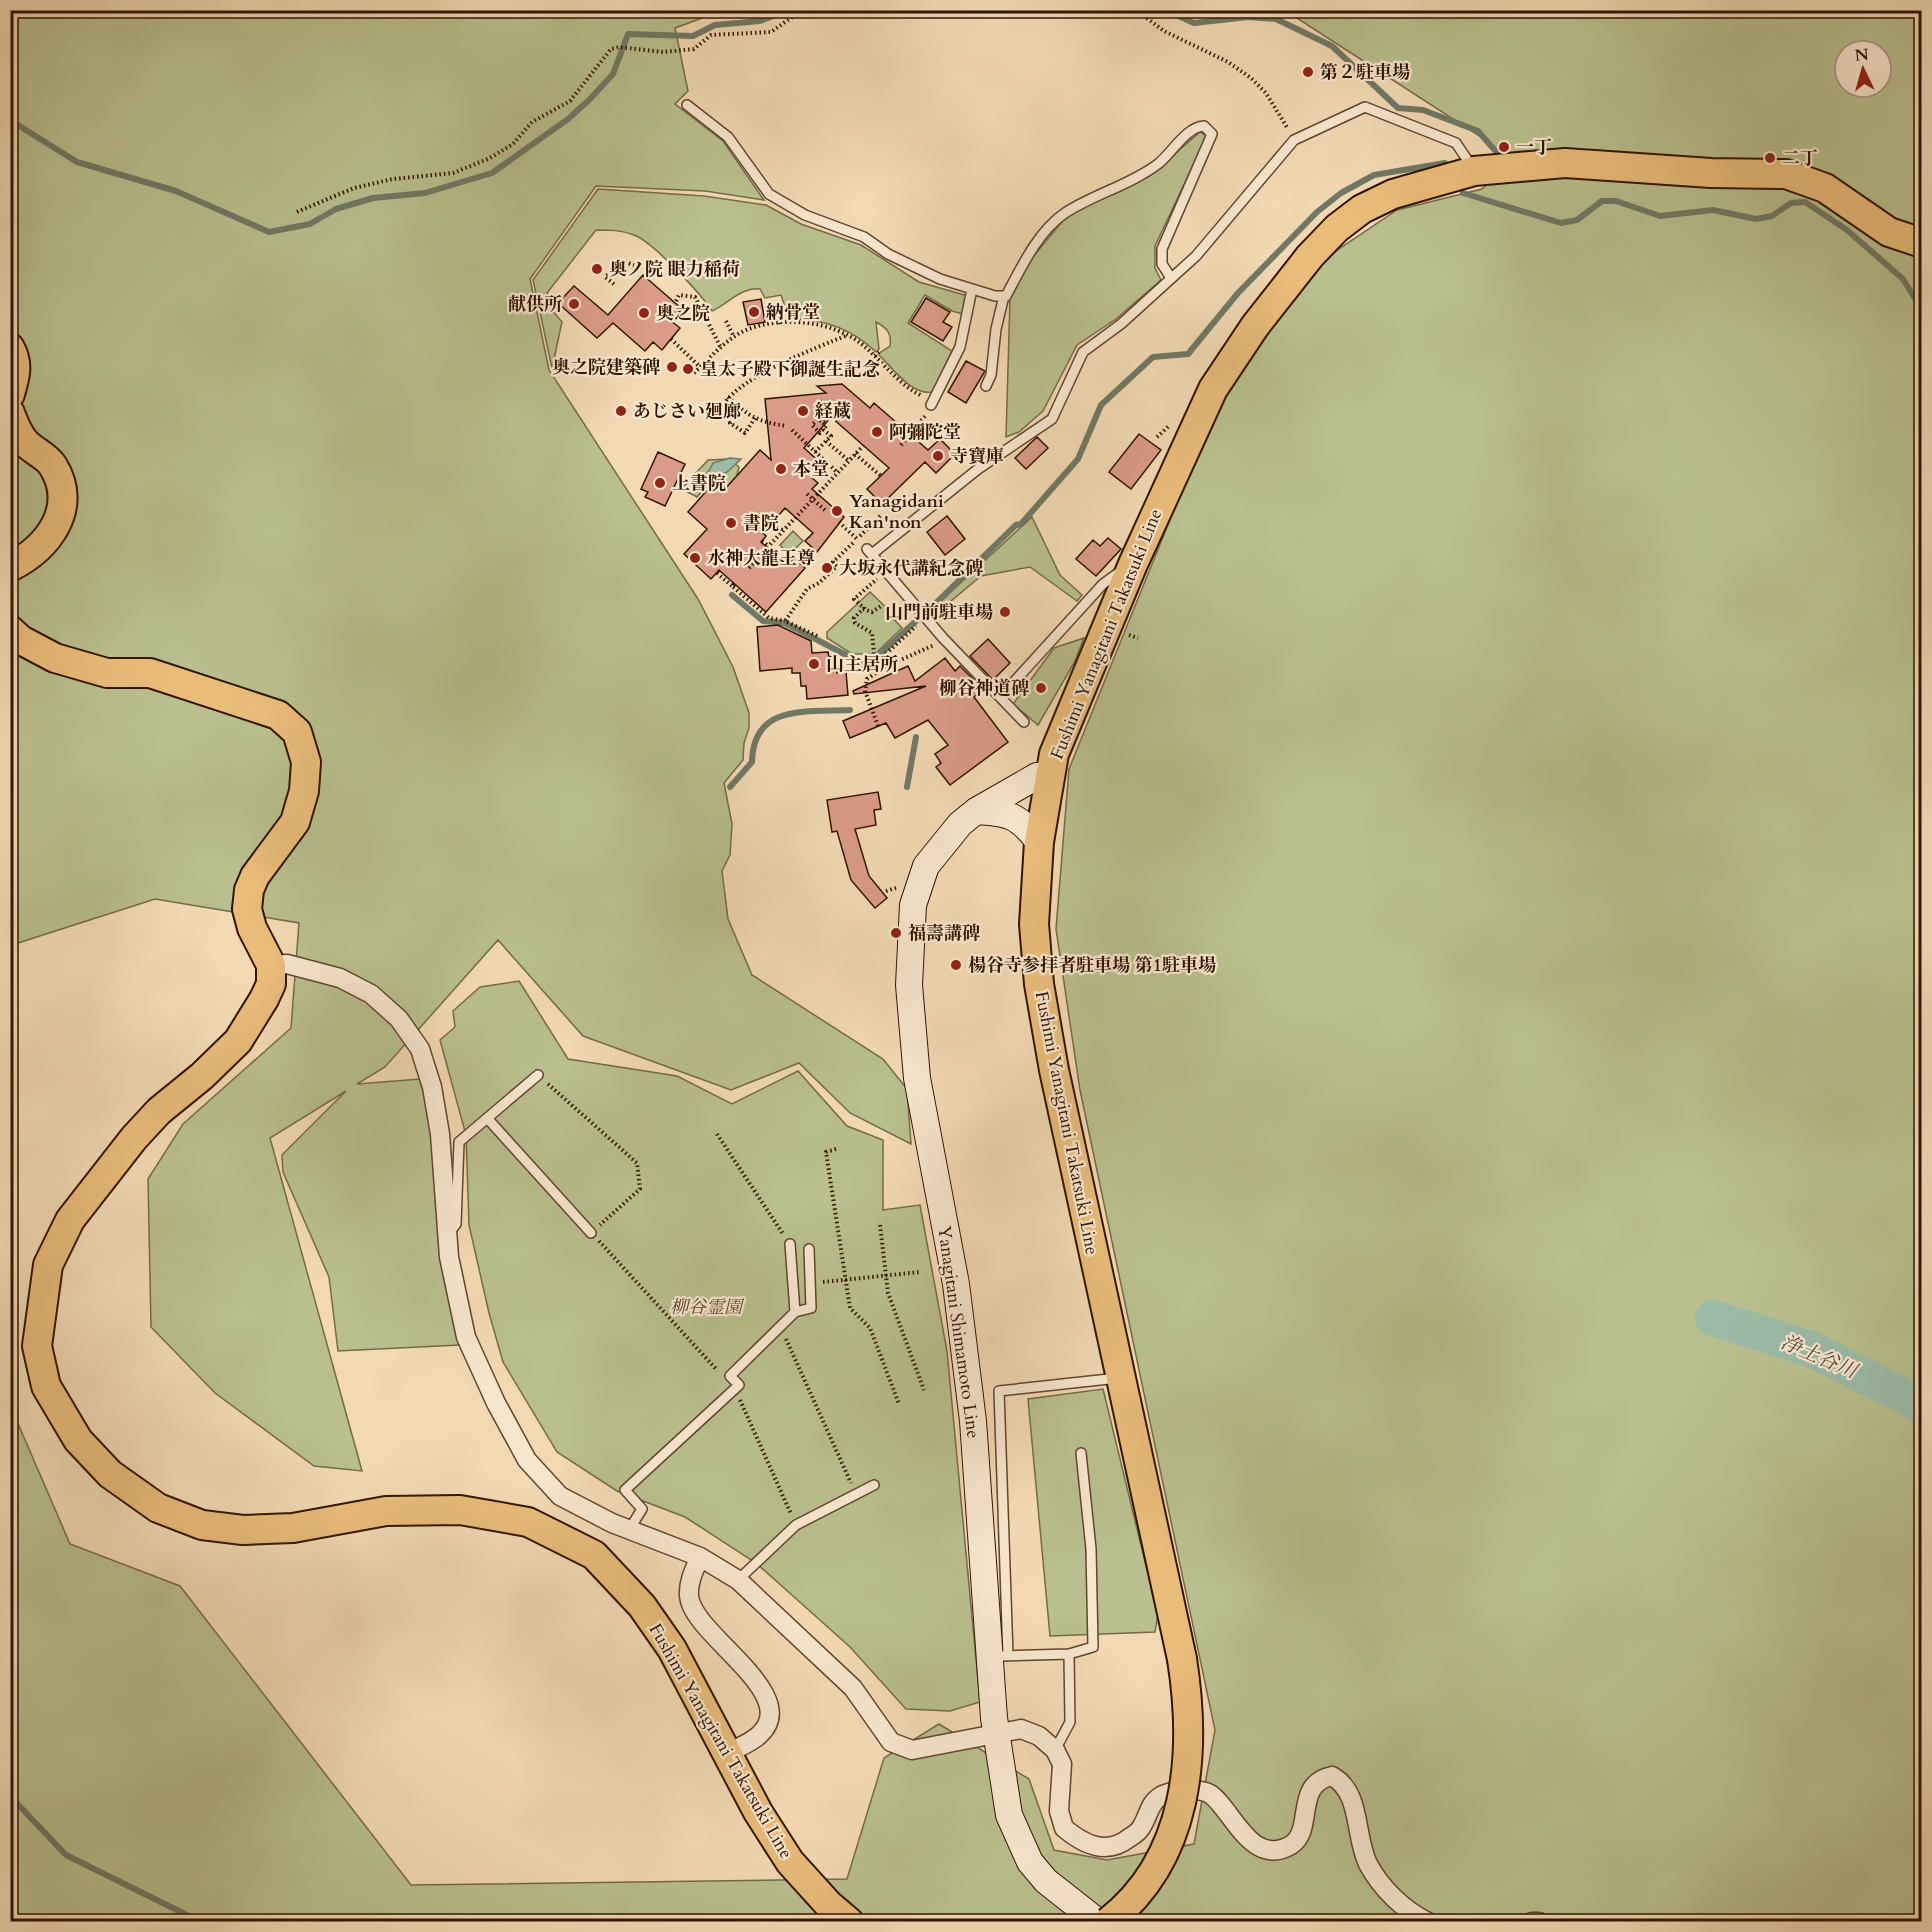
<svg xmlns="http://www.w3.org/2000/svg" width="1932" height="1932" viewBox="0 0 1932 1932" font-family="Cardo,'Noto Serif JP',serif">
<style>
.green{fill:#b9bf8e;stroke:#756a48;stroke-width:1.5;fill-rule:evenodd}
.water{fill:#9cbba7;stroke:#717865;stroke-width:1.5}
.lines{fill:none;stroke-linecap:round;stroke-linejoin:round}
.stream{stroke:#717865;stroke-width:6}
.river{stroke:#9cbba7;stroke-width:36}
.building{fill:#da9b88;stroke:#311402;stroke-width:1.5}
.service-casing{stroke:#61452e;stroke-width:12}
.minor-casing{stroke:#61452e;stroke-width:21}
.secondary-casing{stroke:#311402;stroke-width:28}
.primary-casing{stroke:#311402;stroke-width:32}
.path{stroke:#311402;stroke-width:4;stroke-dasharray:1.5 3;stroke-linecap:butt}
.service{stroke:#f7e6ce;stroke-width:9}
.minor{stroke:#f7e6ce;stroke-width:18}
.secondary{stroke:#f7e6ce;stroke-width:26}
.primary{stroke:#e9bc7a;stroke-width:28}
.primary-bridge-casing{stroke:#311402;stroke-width:32;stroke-linecap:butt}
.primary-bridge{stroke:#e9bc7a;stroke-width:28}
.poi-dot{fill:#8f2418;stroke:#f7e6ce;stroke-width:2}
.labels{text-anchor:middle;stroke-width:4.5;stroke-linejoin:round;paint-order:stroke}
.poi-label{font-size:18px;font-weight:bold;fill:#311402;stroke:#f7e6ce;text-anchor:start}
.street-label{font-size:18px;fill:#311402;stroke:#f7e6ce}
.park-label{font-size:18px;font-style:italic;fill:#5a472c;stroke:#f7e6ce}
.water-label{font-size:20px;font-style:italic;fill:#564e3c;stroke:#f7e6ce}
</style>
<rect width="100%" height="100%" fill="#f2d9b4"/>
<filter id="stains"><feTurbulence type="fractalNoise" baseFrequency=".00333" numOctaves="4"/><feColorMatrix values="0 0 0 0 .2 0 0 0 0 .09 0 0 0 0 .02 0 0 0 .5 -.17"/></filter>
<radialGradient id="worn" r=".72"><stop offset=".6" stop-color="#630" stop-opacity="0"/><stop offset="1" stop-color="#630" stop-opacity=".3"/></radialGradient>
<path class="green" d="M11,11H721L675,28L688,91L675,104L723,141L764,200L705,191L596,186L530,279L549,370L698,599L733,667L749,713V728L744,743L743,760L724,783L732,824L730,855L722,871L728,919L752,975L883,1059L907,1089L911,1144L850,1113L799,1063L731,1090L583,1036L498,940L385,1067L357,1084L420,1079L437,1141L441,1232L459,1345L338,1351L329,1277L283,1172L282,1155L346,1091L270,1138L362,1471L314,1466L215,1393L151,1327L148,1179L183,1124L291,1028L299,923L155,899L18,943L11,953Z
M1286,11H1921V1921H11L10,1405L70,1544L180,1586L411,1885L847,1879L884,1758L939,1724L1029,1779L1054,1850L1107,1860L1194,1844L1215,1730L1080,1090L1056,929L1069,769L1212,416L1243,366L1321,261L1397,210L1482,189L1501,172L1502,154L1481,137ZM1845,51H1881V87H1845Z
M1200,132L1207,136L1155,246V268L1161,280L1116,319L1077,345L1043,411L1019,432L1006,437L1010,299L1027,264L1065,218L1088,205L1123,190L1161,166Z
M598,189L704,196L766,205L801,224L861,245L919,282L968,296L963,314L952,311L925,295L908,323L952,351L933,392C911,396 892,367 878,354L890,346C892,333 887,328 876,322L879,349L876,352C852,329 823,318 789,319L781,295L765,298L760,289C741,287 729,303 712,311C701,294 652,241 634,235C622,230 609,230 596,230L547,293L551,309L562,322L552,368L533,280Z
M729,459L739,467L737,475L745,481L734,493L717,478H714L697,497L684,490L683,487L708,460Z
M1032,517L1060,575L1082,595L1077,601L1030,567L981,576L933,616L929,612Z
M793,531L803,541L789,555L780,545Z
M870,592L894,615L893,618L902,628L875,654H852L827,638V632Z
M1084,638L1074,663L1038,725L1013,704L1054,648Z
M519,981L568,1059L677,1076L732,1104L798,1071L847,1126L883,1140V1210L920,1205L947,1351L980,1702L950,1711L906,1709L850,1647L756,1563L685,1517L617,1491L557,1452L503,1362L489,1313L469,1225L466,1135L440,1040L455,1027L453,1011L480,987Z
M1103,1389L1158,1615L1155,1632L1050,1636L1028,1399Z"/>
<path class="water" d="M730,458L741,459L726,473H720L704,489L690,479C703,478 708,475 713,463Z"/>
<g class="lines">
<path class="stream" d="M1165,10L1194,23L1248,17L1276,19L1332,46L1398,108L1423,110L1478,131L1499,155
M10,120L77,162L176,191L269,232L310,224L336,209L373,198L425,193L492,173L568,119L589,100L613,74L628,34L693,36L715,25L760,21L788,10
M1463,193L1561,223L1577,220L1602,201H1616L1660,216L1713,210L1756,219L1772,216L1791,203L1805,202L1847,230L1903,279L1922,310
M732,595L763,621L785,623L867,666L916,621
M933,606L1016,525L1021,524L1078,459L1101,405L1153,357L1188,354L1238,293L1317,212L1341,193L1374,175L1445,163
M730,787L752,762C753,704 806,712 850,710
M907,787L916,737
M10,1796L66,1855L201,1922"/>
<path class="river" d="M1713,1318L1811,1349L1922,1405"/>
</g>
<path class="building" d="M643,275L682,309L671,321L680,328L662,350L653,342L645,351L613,323L597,338L558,303L574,286L608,315Z
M926,298L950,312L943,322L952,327L943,341L911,322Z
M761,299L765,322L748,325L743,302Z
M966,361L985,371L966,403L948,392Z
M842,384L870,408L874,403L928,450L940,439L955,454L936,473L925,462L882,504L867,489L889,468L831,417L804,448L823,465L812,478L818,483L812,489L844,517L817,552L805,541L813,533L785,508L763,533L766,536L761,542L787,565L794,558L805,568L766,612L719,570L711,579L684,554L707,529L688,512L716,480L725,489L760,450L771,460L765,399L826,393L817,386Z
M1139,434L1161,450L1131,489L1109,472Z
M1037,437L1048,448L1026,469L1015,458Z
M658,452L685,464L665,506L645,497L648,492L641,489Z
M947,516L965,539L945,555L927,532Z
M1108,538L1121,549L1096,576L1076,559L1093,540L1100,546Z
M778,625L811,641L812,653L828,652L829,657L836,656L837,673L846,672L848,695L807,699L806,686H801L800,673H792V668L760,671L757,627Z
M988,639L1010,663L993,680L970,656Z
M945,658L955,671L960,666L983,689L974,697L1008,742L950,785L936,767L941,763L935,754L948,745L928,720L895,738L886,723L850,738L843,721L926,686L854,694L853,691L908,666L915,681Z
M878,792L881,809L874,810L876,825L855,829L869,876L887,898L875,908L851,880L837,831L832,832L827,800Z"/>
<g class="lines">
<defs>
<path id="service" d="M687,105L728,137L769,194L805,215L864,237L888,254L940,279L995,296H1006C1021,268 1038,231 1065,213C1094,194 1130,185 1158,164C1172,153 1186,127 1204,126L1212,134L1162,249V264L1171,278
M986,386L991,375L996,329L1004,296
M931,405L960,347L972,289
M867,549L943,638L1024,722
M872,554L978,469L1052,419L1083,352L1121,324L1196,256L1294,140L1365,107L1456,143L1472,167
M1003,694L1103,584L1122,570
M487,1118L591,1233
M449,1233L456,1224L459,1142L538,1075
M795,1312L811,1308L809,1249
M629,1530L642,1509L625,1490L739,1385L730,1376L795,1312L790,1244
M738,1580L796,1525L874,1485
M1002,1656L1069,1654
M1008,1656L999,1391L1118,1378
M1055,1750L1070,1722L1069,1654L1093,1647L1091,1549L1081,1453"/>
<path id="minor" d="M271,965L287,964L340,978L371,994L399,1019L420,1049L432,1087L440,1134L449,1257L466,1337L496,1403L527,1460L560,1496L612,1523L700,1557L738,1580L853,1688L891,1742L912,1750L1021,1729L1039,1736L1055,1750L1062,1764L1059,1811L1064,1828C1083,1844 1106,1856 1129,1838C1134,1835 1140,1831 1142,1826C1149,1815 1149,1803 1161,1796C1169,1791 1179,1791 1188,1790C1194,1790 1204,1790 1210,1794C1231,1807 1251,1869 1291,1845C1315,1830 1293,1784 1332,1776C1362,1793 1354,1835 1368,1864C1381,1888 1403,1910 1428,1922
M700,1557C694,1570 688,1582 689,1596C692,1635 804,1694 759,1735C751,1743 737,1748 727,1753
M1532,1922H1539"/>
<path id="secondary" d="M1049,775L1037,776L976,811L960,824L926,866L913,905L909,985L917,1078L956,1284L973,1421L994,1718L1009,1815L1030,1862L1046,1881L1098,1922
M976,811C1010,813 1018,815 1039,842"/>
<path id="primary" d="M10,348C19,364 15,377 10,394
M10,413C14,424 18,434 25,442C33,451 47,456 53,466C79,508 48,548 10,567
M10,630L21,640L55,658L107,673H150L278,715L297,732L306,762L304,791L295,822L255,876L249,890L247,909L252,928L271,965V984L264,999L238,1041L202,1076L159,1111L134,1138L70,1220L48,1265L37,1346L46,1386L78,1440L110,1474L158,1508L202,1525L243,1530L293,1528L386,1511L460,1510L528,1522L594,1555L642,1606L672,1649L758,1812L790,1862L829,1905L849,1922
M1182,1659L1054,1070L1039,984L1034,924L1039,842L1054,754L1133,564L1213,389L1255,326L1310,256L1337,228L1362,209L1393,194L1428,184L1474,171L1565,163L1711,173L1786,174L1825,188L1889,232L1922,243"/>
</defs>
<use href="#service" class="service-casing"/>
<use href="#minor" class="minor-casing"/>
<use href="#secondary" class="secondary-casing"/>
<use href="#primary" class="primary-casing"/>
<path class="path" d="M1136,10L1164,31L1228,62L1251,78L1266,93L1288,129
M297,212L354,188L393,179L453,173L490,158L513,144L532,122L570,101L611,49L619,47L663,52L694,49L711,35L771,32L802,10
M614,284L605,277L625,262L634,265
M676,301L679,295L695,297L721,348
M778,314L780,324
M688,320L706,315
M726,321L734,337
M671,339L700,367
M875,356L879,352
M694,373C709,359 725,340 744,331C780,315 832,320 863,345C883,362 898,384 922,396
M728,397C749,417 759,422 787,426
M820,401L832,411L822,422L818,419L812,425L820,433L826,426L822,422
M755,418L745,433L730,423L737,416L724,404C742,376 815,348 848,335
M792,430L838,473
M1157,437L1170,425
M826,441L849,461
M901,445L926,415
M815,452L831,436L823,429
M855,454L881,476
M807,494L827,512
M764,514L783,531
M839,522L858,540
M860,536L881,515
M762,541L768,546
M764,551L863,446
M749,568L758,558
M717,573L732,586
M734,584L732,586L769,618L785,621
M865,609L854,599L877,579
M1129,635L1138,638
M817,636L785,621L807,589L819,583L837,566L833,562L855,541
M876,663L916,626
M885,667L889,675
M880,670L875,664L872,633L855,623L854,618L863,609L872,612L881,606
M878,726L865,691L867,679L885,667L934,645
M886,891L896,888
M548,1084L637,1163L640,1189L600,1225
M717,1134L783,1234
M836,1149L826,1152L850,1308L870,1328L899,1404
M880,1225L888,1293L924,1390
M599,1241L717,1370
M823,1282L920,1272
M786,1339L851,1483
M740,1400L791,1514"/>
<use href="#service" class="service"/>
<use href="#minor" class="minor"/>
<use href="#secondary" class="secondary"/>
<use href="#primary" class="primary"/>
<defs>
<path id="primary-bridge" d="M1108,1922C1189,1859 1197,1754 1182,1659"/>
</defs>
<use href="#primary-bridge" class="primary-bridge-casing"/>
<use href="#primary-bridge" class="primary-bridge"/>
</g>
<g class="poi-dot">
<circle cx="1308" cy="72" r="6"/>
<circle cx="1504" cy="147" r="6"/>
<circle cx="1770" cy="158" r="6"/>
<circle cx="597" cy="269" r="6"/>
<circle cx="574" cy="304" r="6"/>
<circle cx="754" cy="312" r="6"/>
<circle cx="644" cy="313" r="6"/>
<circle cx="672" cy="367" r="6"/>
<circle cx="688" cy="369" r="6"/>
<circle cx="621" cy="411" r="6"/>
<circle cx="803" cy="411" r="6"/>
<circle cx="877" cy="432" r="6"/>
<circle cx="938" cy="456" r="6"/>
<circle cx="781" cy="469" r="6"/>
<circle cx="660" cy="483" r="6"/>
<circle cx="837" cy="511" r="6"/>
<circle cx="731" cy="523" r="6"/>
<circle cx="695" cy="558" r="6"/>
<circle cx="827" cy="568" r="6"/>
<circle cx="1005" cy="612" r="6"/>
<circle cx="814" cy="664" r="6"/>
<circle cx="1041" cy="688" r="6"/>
<circle cx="896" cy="933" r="6"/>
<circle cx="956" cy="965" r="6"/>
</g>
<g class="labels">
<g class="poi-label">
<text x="1320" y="78">第２駐車場</text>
<text x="1516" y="153">一丁</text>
<text x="1782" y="164">二丁</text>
<text x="609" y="275">奥ノ院 眼力稲荷</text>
<text x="562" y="310" text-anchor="end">献供所</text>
<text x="766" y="318">納骨堂</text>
<text x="656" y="319">奥之院</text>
<text x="660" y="373" text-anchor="end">奥之院建築碑</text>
<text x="700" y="375">皇太子殿下御誕生記念</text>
<text x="633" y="417">あじさい廻廊</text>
<text x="815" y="417">経蔵</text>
<text x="889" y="438">阿彌陀堂</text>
<text x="950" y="462">寺寶庫</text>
<text x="793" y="475">本堂</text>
<text x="672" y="489">上書院</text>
<text x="849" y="507">Yanagidani<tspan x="849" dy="21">Kan'non</tspan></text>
<text x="743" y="529">書院</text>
<text x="707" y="564">水神大龍王尊</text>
<text x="839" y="574">大坂永代講紀念碑</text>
<text x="993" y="618" text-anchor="end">山門前駐車場</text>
<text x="826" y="670">山主居所</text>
<text x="1029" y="694" text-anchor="end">柳谷神道碑</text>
<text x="908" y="939">福壽講碑</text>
<text x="968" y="971">楊谷寺参拝者駐車場 第1駐車場</text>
</g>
<g class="street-label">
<text transform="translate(1106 634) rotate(-68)" y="6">Fushimi Yanagitani Takatsuki Line</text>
<text transform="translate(1067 1123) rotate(79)" y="6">Fushimi Yanagitani Takatsuki Line</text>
<text transform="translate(959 1332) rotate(82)" y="6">Yanagitani Shimamoto Line</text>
<text transform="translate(721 1741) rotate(60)" y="6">Fushimi Yanagitani Takatsuki Line</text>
</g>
<g class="park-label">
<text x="706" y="1313">柳谷霊園</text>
</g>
<g class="water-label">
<text transform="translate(1819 1356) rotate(23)" y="7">浄土谷川</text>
</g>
</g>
<rect width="1932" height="1932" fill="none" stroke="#f2d9b4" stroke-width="36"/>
<rect x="12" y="12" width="1908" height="1908" fill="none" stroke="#311402" stroke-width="3"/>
<rect x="18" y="18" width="1896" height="1896" fill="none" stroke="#311402" stroke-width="1.5"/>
<g transform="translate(1863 69) rotate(355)"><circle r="28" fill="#f7e6ce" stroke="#a8927c" stroke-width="1.5"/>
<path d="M0-4.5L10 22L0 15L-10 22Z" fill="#8f2418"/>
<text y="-9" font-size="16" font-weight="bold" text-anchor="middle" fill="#311402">N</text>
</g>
<rect width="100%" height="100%" filter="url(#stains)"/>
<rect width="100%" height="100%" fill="url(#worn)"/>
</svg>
